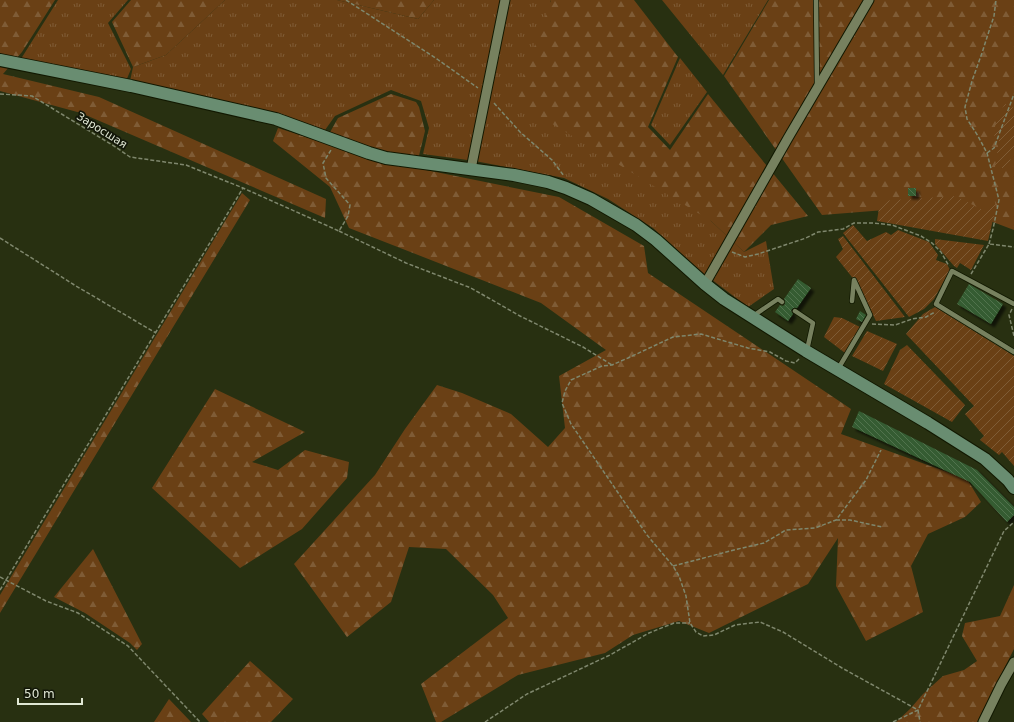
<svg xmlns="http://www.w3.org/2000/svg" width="1014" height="722" viewBox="0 0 1014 722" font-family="'DejaVu Sans',sans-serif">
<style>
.grass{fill:url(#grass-tufts)}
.forest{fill:url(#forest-firs)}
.garden{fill:url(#garden-furrows)}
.building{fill:url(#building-back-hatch);filter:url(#shadow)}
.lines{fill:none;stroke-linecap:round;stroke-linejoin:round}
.lane-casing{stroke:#111800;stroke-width:6}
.street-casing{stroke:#111800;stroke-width:11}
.secondary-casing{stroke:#111800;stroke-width:14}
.path{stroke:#7f876d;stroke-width:1.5;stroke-dasharray:4 2;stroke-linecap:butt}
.lane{stroke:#77815f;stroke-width:4.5}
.street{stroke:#77815f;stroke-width:9}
.secondary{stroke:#698d71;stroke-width:12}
.labels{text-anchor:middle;stroke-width:3.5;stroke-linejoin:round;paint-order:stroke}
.street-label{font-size:11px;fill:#e0e7d4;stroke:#131709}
</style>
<defs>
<pattern id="grass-tufts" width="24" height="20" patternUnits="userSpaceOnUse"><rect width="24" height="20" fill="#6a4015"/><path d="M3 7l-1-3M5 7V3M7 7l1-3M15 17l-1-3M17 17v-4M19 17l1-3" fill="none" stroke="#7f5c36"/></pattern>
<pattern id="forest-firs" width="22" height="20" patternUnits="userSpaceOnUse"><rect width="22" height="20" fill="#6a4015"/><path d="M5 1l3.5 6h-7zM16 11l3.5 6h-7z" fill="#7f5c36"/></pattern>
<pattern id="garden-furrows" width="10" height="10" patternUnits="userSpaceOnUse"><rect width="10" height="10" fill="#6a4015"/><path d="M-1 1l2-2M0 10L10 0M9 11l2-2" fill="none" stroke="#7f5c36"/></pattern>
<pattern id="building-back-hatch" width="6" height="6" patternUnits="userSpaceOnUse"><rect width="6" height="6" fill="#345c30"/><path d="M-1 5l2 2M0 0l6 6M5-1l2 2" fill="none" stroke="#51734d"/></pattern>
<filter id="shadow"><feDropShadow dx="3.5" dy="3.5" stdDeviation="1" flood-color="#0009"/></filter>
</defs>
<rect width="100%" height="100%" fill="#283011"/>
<path class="grass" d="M58,0H128L108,23L131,69L126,81L19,62Z
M225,0H337L418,19L434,0H551L550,2L711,221L744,252L766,241L774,289L748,307L703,273L653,228L608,199L564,178L475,161L423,154L429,128L421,101L391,90L335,116L325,130L275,114L130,81L133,67L166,55Z
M662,0H768L723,75Z
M680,58L707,92L670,145L651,125Z"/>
<path class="forest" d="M0,0H55L22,52L3,74L99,97L326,199L325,218L81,113L0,91Z
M131,0H225L166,55L133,67L112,22Z
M337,0H434L418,19Z
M551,0H634L678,57L648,127L670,150L708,94L808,216L771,225L744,252L711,221L515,101Z
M769,0H1014V230L948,205L822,215L724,76Z
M391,94L416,102L419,107L425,131L416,168L559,197L644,246L648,273L851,409L841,434L967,479L981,502L965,517L928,534L911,566L923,612L866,641L836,586L838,538L808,584L709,633L679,621L633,635L605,653L518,675L441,722H436L421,684L508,618L493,595L446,549L409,547L391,602L347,637L294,564L375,475L405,429L437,385L462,393L511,414L548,447L565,428L559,376L606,350L541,303L349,228L330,187L273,141L278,128L324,143L338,118Z
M242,193L250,200L0,613V595Z
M215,389L305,432L252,462L278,470L305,450L349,462L347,478L302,529L240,568L152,488Z
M93,549L142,644L137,650L130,643L85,613L54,597Z
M1014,585V649L977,722H896L910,709L923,694L943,676L964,670L977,661L962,636L965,623L1000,616Z
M250,661L293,699L271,722H209L202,714Z
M169,699L191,722H154Z"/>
<path class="garden" d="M1005,104L1014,108V149H1012L1009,169L995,167L999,141L995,140C992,128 999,113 1005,104Z
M956,196L986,212L993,199L995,202L996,207L988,241L877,221L880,201Z
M853,225L867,241L886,232L891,235L898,230L929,242L938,255L936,260L947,264L950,270L934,299L924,309L909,317L843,233Z
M843,236L905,317L876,321L859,286L836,257L843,249L838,239Z
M935,239L984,245L971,270L960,263L957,268L954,266L935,244Z
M935,307L1014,356V466L1002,452L999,455L980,440L984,436L965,414L974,406L906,334L923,314Z
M834,317L842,318L860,327L845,353L824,337Z
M867,331L897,344L883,371L852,356Z
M907,345L965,405L952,422L884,384L900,350Z"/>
<path class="building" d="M908,188H916V196H908Z
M798,279L811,288L797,308L792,309L791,311L793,314L788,321L775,312L780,305L783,306L785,304L784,299Z
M969,284L1003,304L991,324L957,304Z
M860,311L866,315L862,322L856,319Z
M859,411L977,470L1014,507V515L1007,522L970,482L852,427Z"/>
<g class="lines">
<defs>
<path id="lane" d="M816,0L817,84
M1014,304L952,271L936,304L1014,352
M795,311L813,323L807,350
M753,316L778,299L782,302
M838,369L870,315L854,280L852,301"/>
<path id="street" d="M471,169L505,0
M705,284L788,138L869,0
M983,722L1001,685L1014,662"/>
<path id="secondary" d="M0,60L131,86L276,119L369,153L386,158L514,175L548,182L566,188L591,199L636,225L656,240L705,284L724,299L806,351L928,423L985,459L1008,480L1014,488"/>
</defs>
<use href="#lane" class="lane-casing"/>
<use href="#street" class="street-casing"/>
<use href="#secondary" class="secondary-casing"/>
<path class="path" d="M346,0L437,59L478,88
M0,94L32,96L114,146L130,157L186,165L243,188L339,231L348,216L350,205L326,178L323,163L331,150
M494,103L520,132L552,160L564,176
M987,153L994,148L1014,94
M339,231L406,263L471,288L520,316L583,347L612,365
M0,238L76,286L156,333
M989,244L993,229L999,200L987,153L978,136L967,119L965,107L972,81L982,53L990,28L994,16L996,0
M732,252L745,257L758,254L806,238L818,232L843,229L854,223H873L892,225L921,236L932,243L941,252L949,266
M971,274L989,244L1014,247
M1012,309L1009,315L1014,336
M872,324L895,325L912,319L926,317L935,312
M799,359L795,363L786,361L770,352L748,348L701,334L673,337L628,358L612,365L602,366L571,380L565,391L562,403L571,424L647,535L673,566L679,576L686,596L690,623L696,632L703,636L714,635L735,625L760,622L783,632L842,668L918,710L920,722
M836,520H850L882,527
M673,566L738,549L764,543L786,530L815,528L836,520L866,480L881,450
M0,577L46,601L78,613L128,646L200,722
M0,590L243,188
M485,722L527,694L610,655L649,633L674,623H690
M893,722L918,710L1004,531L1014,522"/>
<use href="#lane" class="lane"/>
<use href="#street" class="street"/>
<use href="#secondary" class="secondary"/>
</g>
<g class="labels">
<g class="street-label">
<text transform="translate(102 130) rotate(32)" y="4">Заросшая</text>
</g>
</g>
<path d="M18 698v6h64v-6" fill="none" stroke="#e0e7d4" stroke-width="2"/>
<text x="24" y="698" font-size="12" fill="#e0e7d4" stroke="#131709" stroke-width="3" paint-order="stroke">50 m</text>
</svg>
